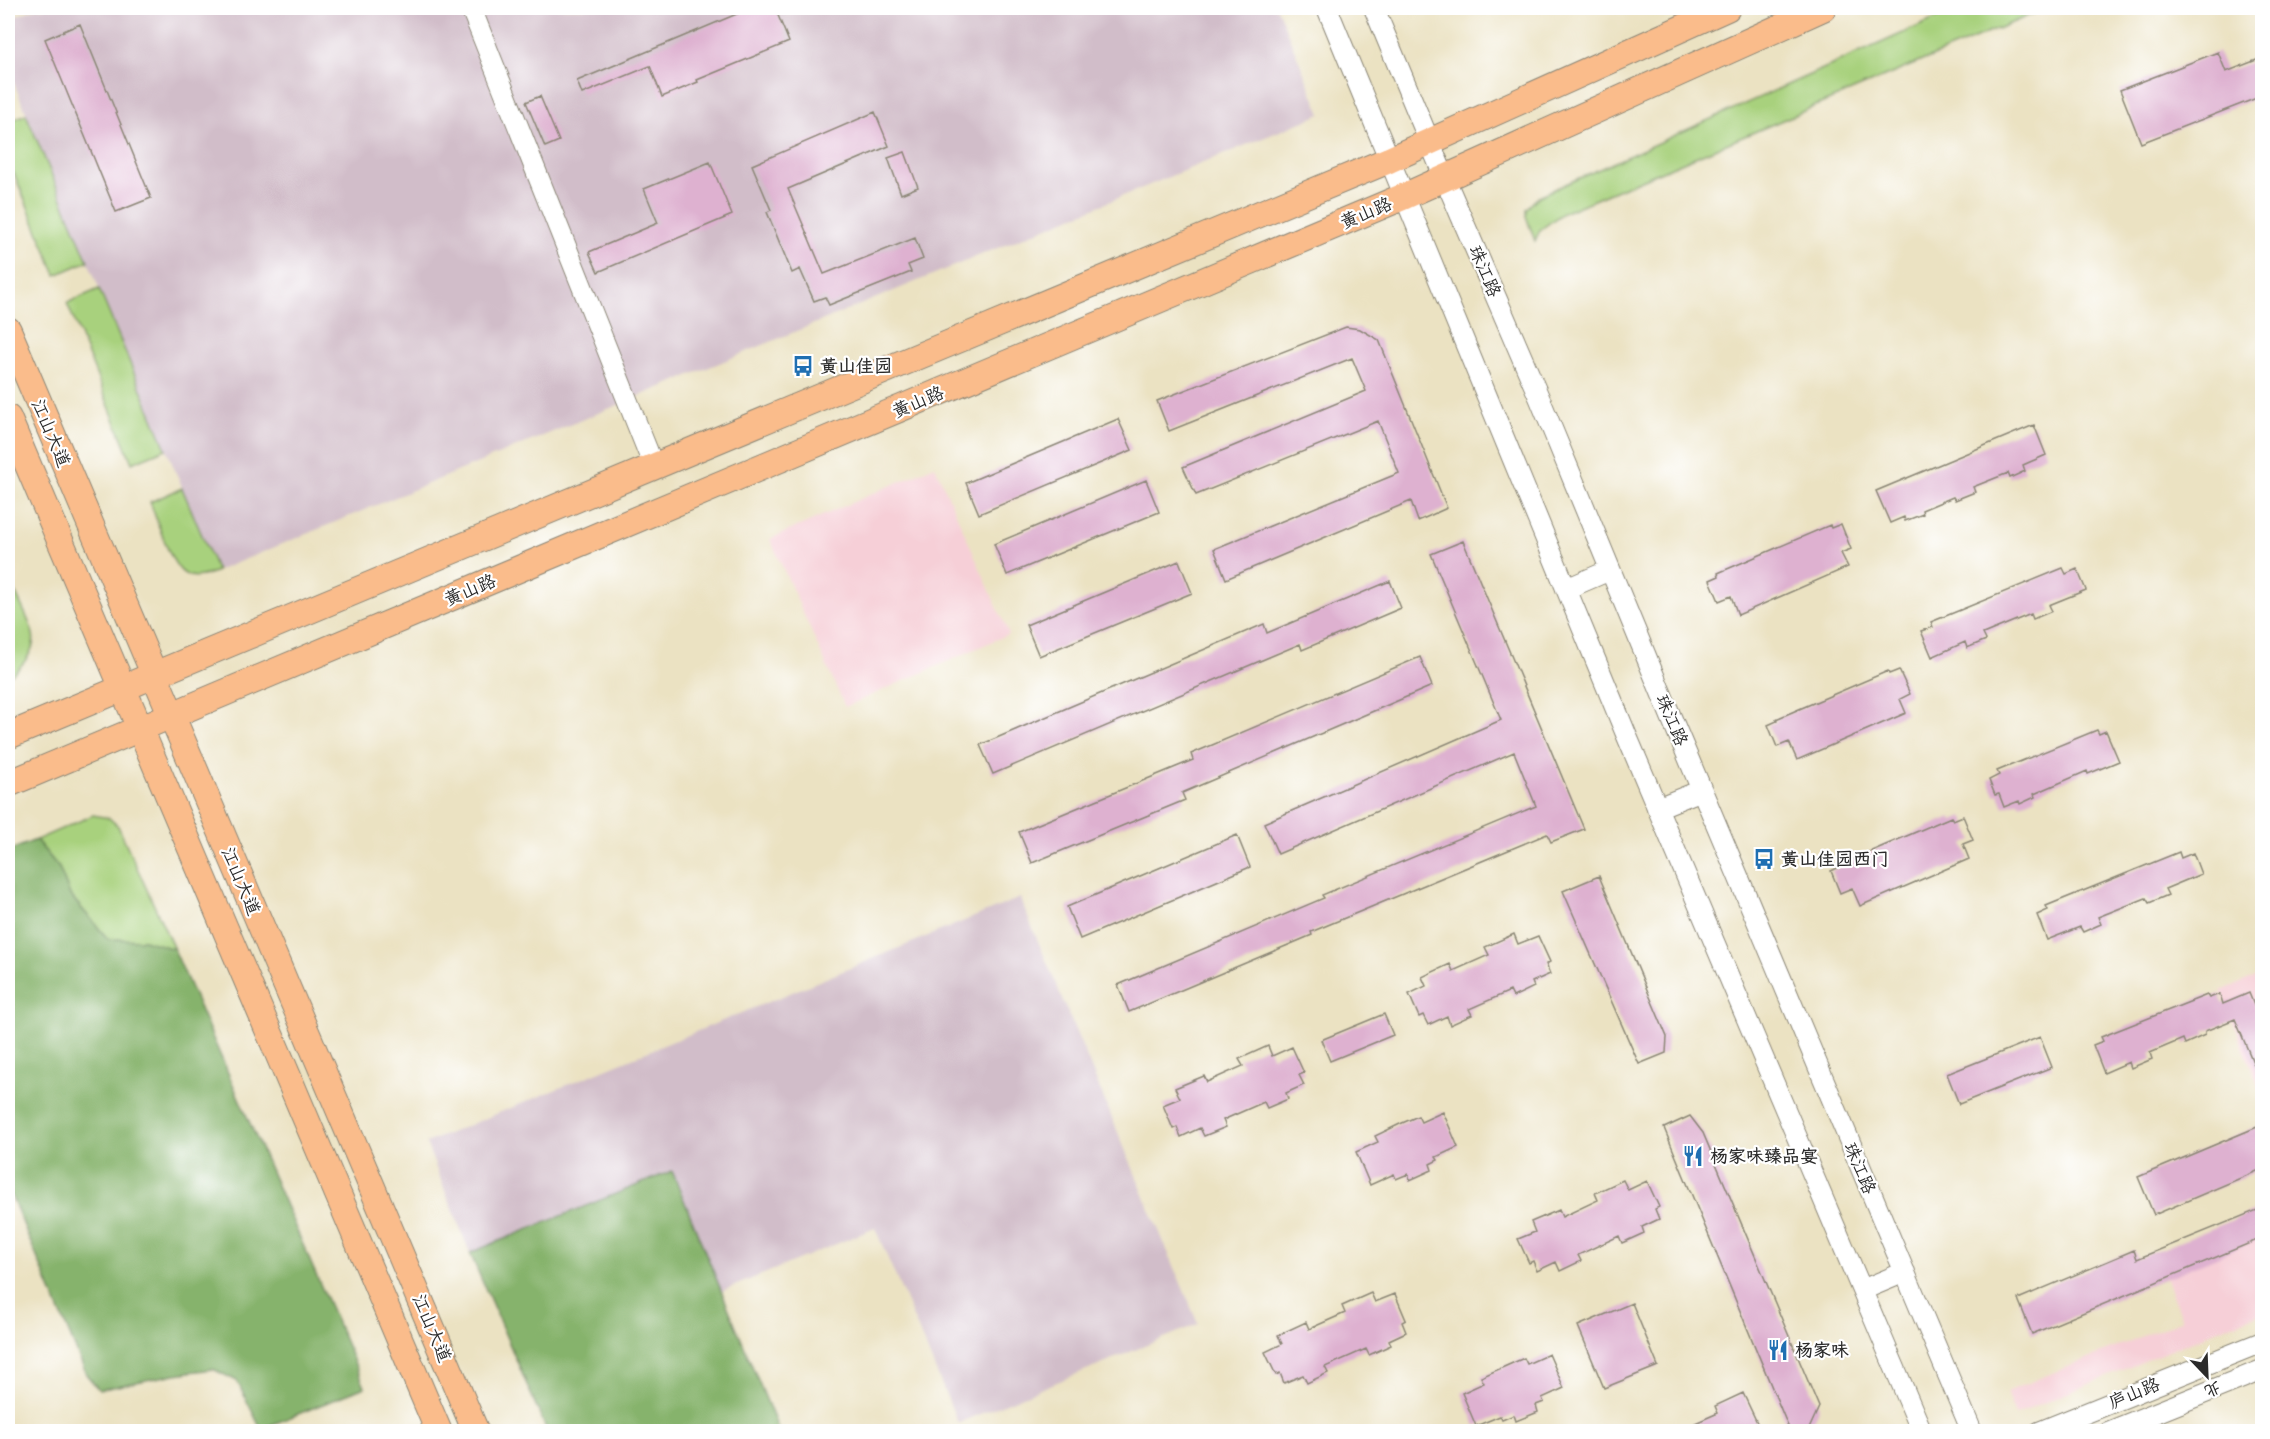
<svg xmlns="http://www.w3.org/2000/svg" width="2270" height="1439" viewBox="0 0 2270 1439" font-family="Dekko,'LXGW WenKai TC',sans-serif">
<style>
.built{fill:#f6cfd7}
.industrial{fill:#d1bdc9}
.green{fill:#a8d17d;stroke:#6a7e54;stroke-width:1.5}
.forest{fill:#86b36c;stroke:#586f4c;stroke-width:1.5}
.building{fill:#deb1d0}
.lines{fill:none;stroke-linecap:round;stroke-linejoin:round}
.minor-casing{stroke:#8b8676;stroke-width:22}
.major-casing{stroke:#8b8676;stroke-width:28}
.minor{stroke:#fff;stroke-width:20}
.major{stroke:#fabc8b;stroke-width:26}
.labels{text-anchor:middle;stroke-width:4.5;stroke-linejoin:round;paint-order:stroke}
.street-label{font-size:18px;fill:#2b2b2b;stroke:#fff}
.poi-label{font-size:18px;font-weight:bold;fill:#2b2b2b;stroke:#fff;text-anchor:start}
</style>
<rect width="100%" height="100%" fill="#fff"/>
<filter id="ink" filterUnits="userSpaceOnUse"><feTurbulence type="fractalNoise" baseFrequency=".0167" numOctaves="2"/><feDisplacementMap in="SourceGraphic" scale="12" xChannelSelector="R" yChannelSelector="G"/><feConvolveMatrix kernelMatrix="1 2 1 2 8 2 1 2 1" color-interpolation-filters="sRGB"/></filter>
<filter id="wash" filterUnits="userSpaceOnUse"><feTurbulence type="fractalNoise" baseFrequency=".008" numOctaves="4" result="noise"/><feDisplacementMap in="SourceGraphic" scale="24" xChannelSelector="R" yChannelSelector="G"/><feGaussianBlur stdDeviation="1.35" result="paint"/><feColorMatrix in="noise" values="0 0 0 0 0 0 0 0 0 0 0 0 0 0 0 0 0 1.4 0 .05"/><feComposite in="paint" operator="in"/></filter>
<g filter="url(#wash)">
<rect width="100%" height="100%" fill="#ebe2c2"/>
<path class="built" d="M935,466L1009,634L845,707L770,539Z
M2262,974V1094L2221,991Z
M2262,1208V1312L2015,1415L2006,1392L2182,1320L2155,1252Z"/>
<path class="industrial" d="M37,8H1277L1321,114L217,571L8,69V19Z
M1020,898L1198,1324L958,1423L875,1228L720,1292L672,1171L470,1253L426,1143Z"/>
<path class="green" d="M1959,8H2047L1563,213L1540,230L1535,241L1526,216V209L1539,196Z
M26,114L88,261L56,275L8,159V122Z
M99,289L166,449L132,463L67,303Z
M182,488L217,571C207,575 195,580 185,574C170,566 157,519 150,502Z
M8,577C15,593 29,618 33,634C37,651 20,669 8,677Z
M93,815L109,818L118,826L174,949L144,940L108,939L70,895L59,868L36,840Z"/>
<path class="forest" d="M36,840L59,868L70,895L108,939L144,940L174,949L365,1387L261,1429L237,1381L213,1369L175,1374L99,1390L86,1374L8,1188V851Z
M672,1171L779,1431H547L470,1253Z"/>
<g id="blocks">
<path class="building" d="M751,8H775L789,42L697,80L698,82L662,97L650,66L582,94L577,81Z
M80,24L151,198L116,212L45,39Z
M2218,52L2226,72L2259,59L2262,68V96L2141,143L2120,90Z
M540,96L559,141L545,147L526,102Z
M875,112L889,146L788,189L824,274L915,238L923,259L908,265L911,272L829,305L825,297L814,301L800,269L792,273L767,212L771,210L752,165Z
M905,152L918,187L901,194L888,158Z
M710,162L732,215L598,272L589,252L658,223L644,189Z
M1346,327L1360,329L1379,340L1447,508L1418,521L1411,501L1226,579L1214,549L1399,473L1378,421L1196,495L1183,467L1366,391L1352,358L1169,431L1157,401Z
M1118,419L1132,450L979,514L966,483Z
M2034,425L2046,455L2023,465L2025,471L2010,478L2008,473L1973,487L1975,492L1955,500L1953,497L1922,510L1923,514L1905,521L1904,517L1890,523L1876,491Z
M1146,480L1159,512L1007,575L994,544Z
M1841,524L1851,549L1841,553L1848,567L1738,615L1731,596L1719,601L1710,580L1719,576L1718,573L1830,525L1831,528Z
M1463,541L1584,829L1551,842L1547,834L1311,932L1312,935L1129,1012L1118,985L1324,898L1322,895L1536,806L1514,752L1278,854L1264,823L1501,720L1431,554Z
M1179,561L1192,593L1039,656L1026,625Z
M2063,568L2066,574L2077,569L2086,590L2049,605L2052,611L2033,619L2031,614L1983,634L1986,640L1967,648L1965,642L1932,657L1921,631L1933,627L1931,622Z
M1390,581L1401,608L1302,650L1300,644L993,774L980,745L1264,624L1267,633Z
M1420,657L1432,686L1182,793L1185,800L1032,863L1019,832L1193,760L1191,754Z
M1899,670L1910,694L1900,699L1906,713L1797,760L1789,742L1777,747L1768,725L1777,721L1776,719L1888,671L1889,674Z
M2097,730L2099,734L2106,731L2119,761L2088,774L2087,771L2034,794L2035,797L2020,804L2019,801L2004,807L1999,794L1995,795L1989,780L1999,775L1997,771Z
M1963,816L1973,840L1963,844L1969,859L1860,906L1852,888L1840,893L1831,871L1840,867L1839,865L1951,817L1953,820Z
M1237,835L1250,867L1080,939L1067,907Z
M2179,852L2181,858L2193,853L2201,874L2165,889L2168,895L2149,903L2146,898L2098,917L2101,924L2083,932L2080,927L2047,940L2037,915L2048,910L2046,906Z
M1599,876L1667,1037L1666,1053L1639,1064L1563,891Z
M1514,934L1518,944L1538,936L1550,962L1546,964L1550,974L1532,982L1534,987L1513,997L1510,991L1469,1009L1472,1015L1450,1025L1447,1016L1428,1025L1423,1015L1419,1017L1409,994L1426,986L1422,977L1450,964L1453,971L1489,955L1485,947Z
M2249,993L2262,1025V1084L2235,1019L2205,1031V1035L2185,1044L2183,1039L2150,1053L2152,1059L2131,1068L2129,1062L2104,1073L2093,1045L2103,1041L2101,1037L2207,995L2209,998L2220,994L2223,1004Z
M1384,1014L1393,1035L1330,1061L1321,1040Z
M2040,1037L2052,1067L1959,1104L1947,1074Z
M1268,1046L1272,1056L1292,1047L1304,1073L1299,1075L1304,1085L1286,1093L1288,1099L1267,1108L1264,1102L1223,1120L1226,1127L1204,1136L1200,1128L1181,1137L1177,1127L1173,1129L1163,1105L1180,1098L1175,1088L1204,1076L1207,1082L1243,1066L1239,1059Z
M1443,1112L1458,1147L1436,1157L1438,1160L1430,1164L1432,1170L1410,1180L1408,1174L1396,1179L1394,1174L1370,1185L1356,1152L1378,1142L1375,1136L1400,1124L1418,1116L1421,1122Z
M1690,1116L1703,1133L1819,1407L1808,1431H1790L1664,1128Z
M2262,1125V1169L2154,1215L2138,1177Z
M1623,1180L1628,1190L1647,1181L1659,1207L1655,1209L1659,1219L1642,1227L1644,1233L1622,1243L1619,1236L1578,1255L1581,1261L1560,1271L1556,1262L1537,1271L1533,1261L1529,1263L1518,1239L1535,1232L1531,1222L1559,1210L1562,1217L1598,1200L1595,1193Z
M2262,1208V1238L2032,1334L2018,1299L2134,1250L2137,1259Z
M1371,1293L1375,1302L1395,1294L1406,1320L1402,1322L1406,1332L1389,1340L1391,1345L1369,1355L1366,1349L1325,1367L1328,1373L1307,1383L1303,1375L1284,1383L1280,1373L1276,1375L1265,1352L1282,1344L1278,1335L1306,1322L1309,1329L1345,1313L1342,1306Z
M1632,1303L1658,1366L1604,1388L1578,1326Z
M1549,1354L1564,1388L1542,1398L1544,1402L1536,1405L1538,1412L1516,1421L1514,1415L1502,1420L1500,1416L1476,1426L1462,1393L1484,1383L1481,1377L1506,1366L1524,1358L1527,1364Z
M1743,1393L1761,1431H1677L1718,1413L1715,1406Z"/>
</g>
</g>
<g filter="url(#ink)">
<use href="#blocks" fill-opacity="0" stroke="#8b8676" stroke-width="1.5"/>
<g class="lines">
<defs>
<path id="minor" d="M471,8L654,467
M1327,8L1626,734L1922,1432
M1374,8L1445,179L1539,397L1674,724L1972,1432
M1566,589L1610,570
M1657,808L1702,790
M1862,1290L1905,1272
M2039,1432L2262,1342
M2108,1432L2262,1370"/>
<path id="major" d="M8,330L476,1432
M8,418L439,1432
M8,736L1389,160L1727,8
M8,784L1405,196L1823,8"/>
</defs>
<use href="#minor" class="minor-casing"/>
<use href="#major" class="major-casing"/>
<use href="#minor" class="minor"/>
<use href="#major" class="major"/>
</g>
</g>
<defs>
<symbol id="bus-bare" viewBox="-9 -9 18 18"><path d="M-5-6H5V4H4V6H2V4H-2V6H-4V4H-5ZM-3.5-4V0h7V-4ZM-3.5 1.2v1.5H-2V1.2ZM2 1.2v1.5H3.5V1.2Z" fill="#1f6fb2" stroke="#fff" stroke-width="2.5" paint-order="stroke"/></symbol>
<symbol id="restaurant-bare" viewBox="-9 -9 18 18"><path d="M-5-6h1v4h1v-4h1v4h1v-4h1v5L-1.5 .5V6h-2V.5L-5-1ZM5-6V6H3V1.5H1.5Q1.5-4 5-6Z" fill="#1f6fb2" stroke="#fff" stroke-width="2.5" paint-order="stroke"/></symbol>
</defs>
<g fill-rule="evenodd">
<use href="#bus-bare" x="788" y="351" width="30" height="30"/>
<use href="#bus-bare" x="1749" y="844" width="30" height="30"/>
<use href="#restaurant-bare" x="1678" y="1141" width="30" height="30"/>
<use href="#restaurant-bare" x="1763" y="1335" width="30" height="30"/>
</g>
<g class="labels">
<g class="street-label">
<text transform="translate(1366 213) rotate(-23)" y="6">黄山路</text>
<text transform="translate(1485 271) rotate(67)" y="6">珠江路</text>
<text transform="translate(918 402) rotate(-23)" y="6">黄山路</text>
<text transform="translate(51 433) rotate(67)" y="6">江山大道</text>
<text transform="translate(470 590) rotate(-23)" y="6">黄山路</text>
<text transform="translate(1672 720) rotate(67)" y="6">珠江路</text>
<text transform="translate(241 881) rotate(67)" y="6">江山大道</text>
<text transform="translate(1860 1168) rotate(67)" y="6">珠江路</text>
<text transform="translate(432 1328) rotate(67)" y="6">江山大道</text>
<text transform="translate(2134 1393) rotate(-22)" y="6">庐山路</text>
</g>
<g class="poi-label">
<text x="820" y="372">黄山佳园</text>
<text x="1781" y="865">黄山佳园西门</text>
<text x="1710" y="1162">杨家味臻品宴</text>
<text x="1795" y="1356">杨家味</text>
</g>
</g>
<rect width="2270" height="1439" fill="none" stroke="#fff" stroke-width="30"/>
<g transform="translate(2207 1376) rotate(157)" stroke="#ffffff" stroke-width="4.5" paint-order="stroke">
<path d="M0-4.5L10 22L0 15L-10 22Z" fill="#2b2b2b"/>
<text y="-9" font-size="16" font-weight="bold" text-anchor="middle" fill="#2b2b2b">北</text>
</g>
</svg>
